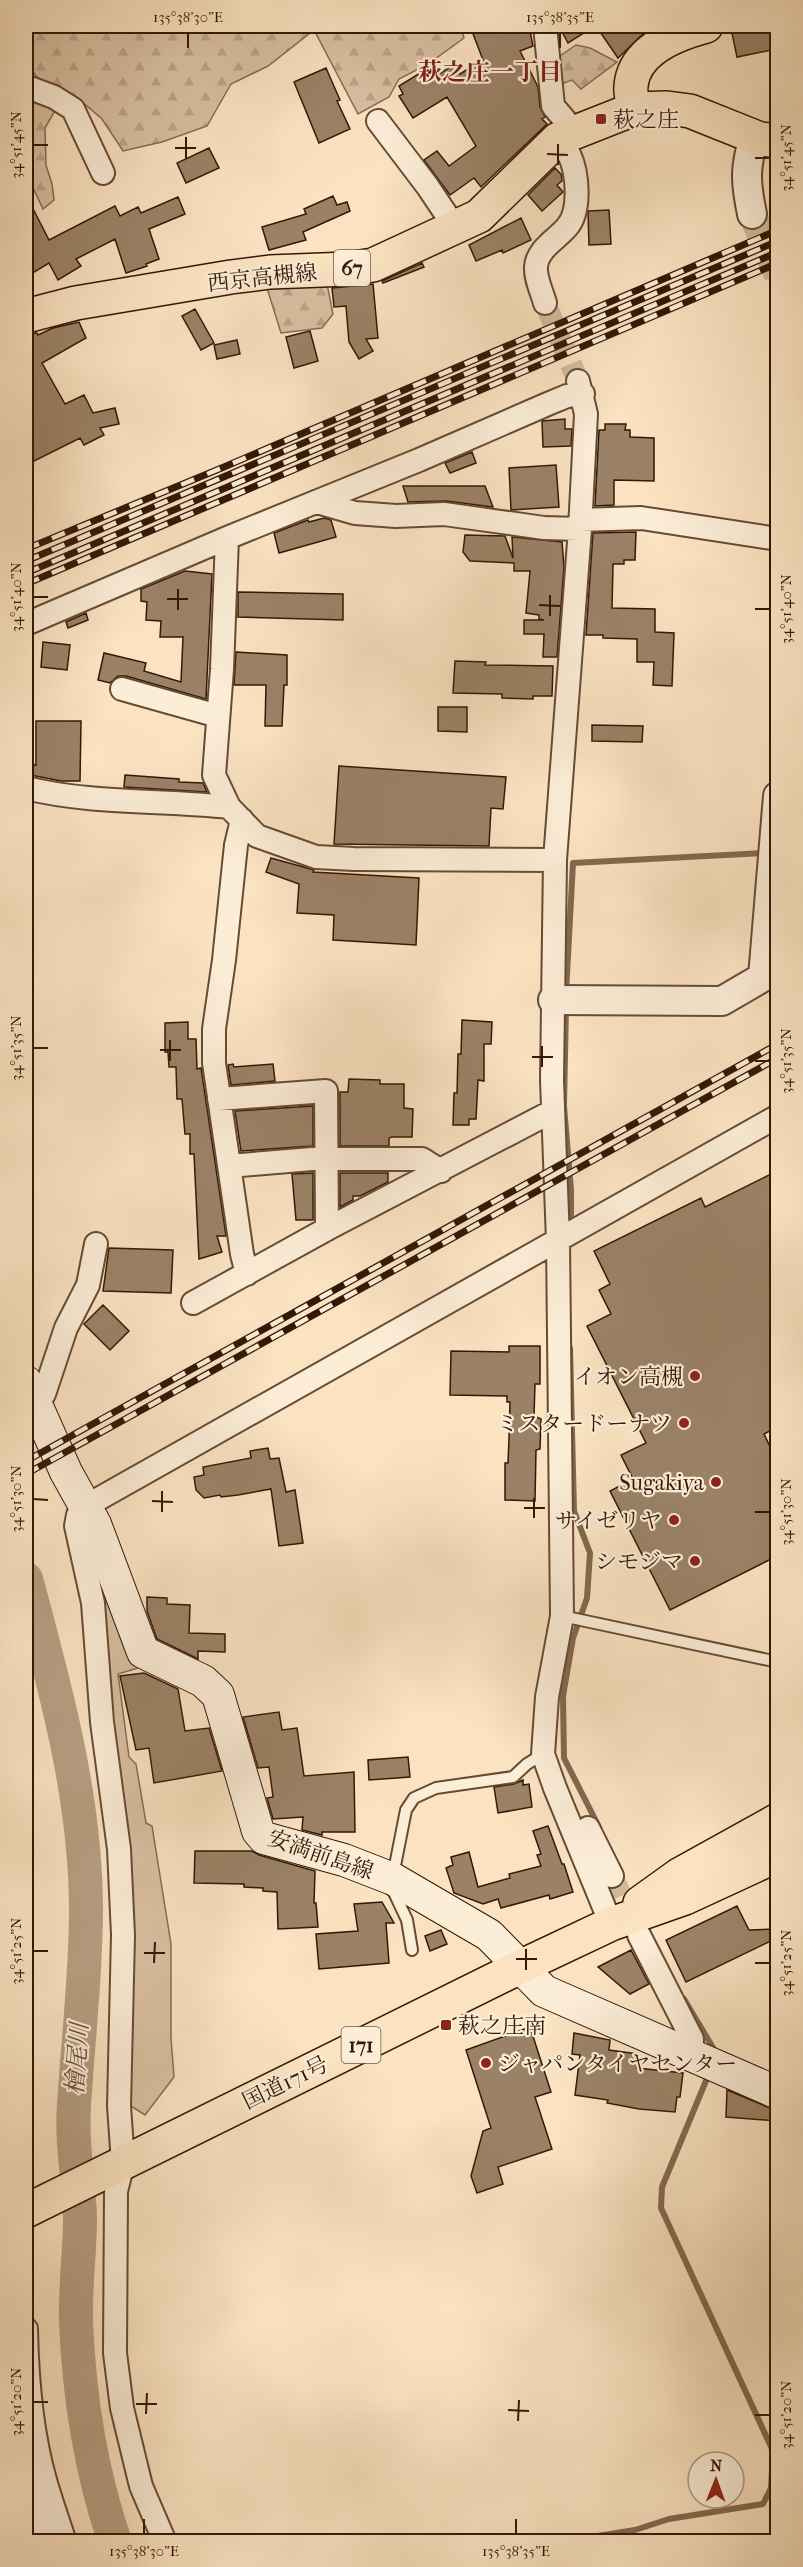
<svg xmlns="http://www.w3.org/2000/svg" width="803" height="2567" viewBox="0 0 803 2567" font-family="'IM FELL French Canon','Noto Serif JP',serif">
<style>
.green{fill:#d9c0a2;stroke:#866c54;stroke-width:1.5}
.forest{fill:url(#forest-firs);stroke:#866c54;stroke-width:1.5}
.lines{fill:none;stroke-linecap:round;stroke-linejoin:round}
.stream{stroke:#836850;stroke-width:6}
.river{stroke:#b79e82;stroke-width:34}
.building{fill:#9b8267;stroke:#341805;stroke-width:1.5}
.minor-tunnel{stroke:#d3ba9c;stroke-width:22;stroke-dasharray:22 11;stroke-linecap:butt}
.tertiary-tunnel{stroke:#d3ba9c;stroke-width:28;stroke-dasharray:28 14;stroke-linecap:butt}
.service-casing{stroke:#664b34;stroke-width:14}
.minor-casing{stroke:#664b34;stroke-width:26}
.tertiary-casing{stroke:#664b34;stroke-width:32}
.secondary-casing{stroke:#341805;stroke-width:34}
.primary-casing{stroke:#341805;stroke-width:36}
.trunk-casing{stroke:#341805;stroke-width:36}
.service{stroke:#fcedd7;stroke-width:10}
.minor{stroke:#fcedd7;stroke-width:22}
.tertiary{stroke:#fcedd7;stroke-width:28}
.secondary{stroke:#fcedd7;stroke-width:32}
.primary{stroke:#fbe3c2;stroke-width:33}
.trunk{stroke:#fbe3c2;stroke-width:33}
.rail-casing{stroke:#341805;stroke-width:7}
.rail{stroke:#fcedd7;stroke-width:4.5;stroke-dasharray:14;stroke-linecap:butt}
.ticks{fill:none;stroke:#341805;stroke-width:2}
.poi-dot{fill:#8f2418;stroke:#fcedd7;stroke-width:2}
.labels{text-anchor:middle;stroke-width:4.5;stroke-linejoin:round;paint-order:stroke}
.shield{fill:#fcedd7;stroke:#705844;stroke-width:1.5}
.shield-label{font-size:21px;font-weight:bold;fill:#341805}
.poi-label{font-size:22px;fill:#341805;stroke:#fcedd7;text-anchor:end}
.street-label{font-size:22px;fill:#341805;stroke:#fcedd7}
.neighbourhood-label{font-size:24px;font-weight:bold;fill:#7a1f14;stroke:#fcedd7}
.water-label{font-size:24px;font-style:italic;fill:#684e37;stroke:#fcedd7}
.neatline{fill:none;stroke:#341805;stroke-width:2}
.ticks-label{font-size:15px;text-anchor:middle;fill:#341805}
</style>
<defs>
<pattern id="forest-firs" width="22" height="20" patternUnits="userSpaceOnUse" patternTransform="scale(1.5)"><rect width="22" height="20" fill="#d9c0a2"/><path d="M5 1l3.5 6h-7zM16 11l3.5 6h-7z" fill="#bba48a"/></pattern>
</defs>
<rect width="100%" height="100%" fill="#fbe3c2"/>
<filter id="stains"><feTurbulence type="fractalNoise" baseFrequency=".00333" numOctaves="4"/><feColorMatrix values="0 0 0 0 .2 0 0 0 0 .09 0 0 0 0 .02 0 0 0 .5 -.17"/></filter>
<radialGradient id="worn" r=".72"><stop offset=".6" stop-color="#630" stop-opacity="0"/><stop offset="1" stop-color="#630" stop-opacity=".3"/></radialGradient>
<path class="green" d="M89,1532L138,1668L118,1674L129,1757L136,1764L146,1823L152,1826L171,1944V2038L174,2077L145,2115L126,2103Z
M26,2433L32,2458L28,2511L36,2541H26Z"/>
<path class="forest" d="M26,26H461L464,38L428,64L399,79L389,97L358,114L314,30L268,66L231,84L207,126L162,142L123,151L102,119L75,96L40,82L26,61Z
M576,45L590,48L617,62L581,89L572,80L559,85L560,56Z
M30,100L47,101L56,109L45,128L46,165L52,184L54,200L43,209L26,173V151L28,143L26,105Z
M327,284L333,314L322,328L281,333L266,285Z"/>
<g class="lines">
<path class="stream" d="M566,993L573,863L765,853
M566,1007L564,1106L571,1190V1215
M570,1348L574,1511L590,1553L587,1598L573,1638L563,1696L564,1758L599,1827
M684,1999L715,2051
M587,2542L591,2537L635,2530L669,2519L763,2504L771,2488L773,2451L661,2208L662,2187L708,2076"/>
<path class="river" d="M26,1579C55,1687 86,1797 86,1910C86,1975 78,2040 74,2105C71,2143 79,2180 80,2218C80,2252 75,2286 76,2321C79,2397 90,2469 115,2542"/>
</g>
<path class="building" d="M470,26H529L533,46L520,51L538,87L540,107L545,117L542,119L547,124L481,187L474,178L450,195L424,160L437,151L449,166L476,146L447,97L413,118L399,96L403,94L399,86L420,73L425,82L454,65L460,74L483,60Z
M559,26H595L568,43Z
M596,26H637L643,34L618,58Z
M769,27V31L777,29V49L737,57L732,33Z
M326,68L340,100L337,101L350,129L319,143L294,82Z
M209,148L219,168L186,183L177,163Z
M555,168L561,174L562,181L557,185L563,192L542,211L528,195Z
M26,195L49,240L115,206L120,216L138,207L141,213L178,197L185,214L149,229L159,259L146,264L147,266L126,273L115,239L76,259L81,266L58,280L49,263L26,277Z
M333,196L337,205L347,202L350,211L303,232L306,240L269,250L262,227L306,214L304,209Z
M609,210L611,244L589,245L588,211Z
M521,218L531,240L503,253L502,250L476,261L469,245Z
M422,263L424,267L383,283L382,281Z
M373,284L378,338L366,339L373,351L359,359L349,342L346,306L334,307L332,288Z
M195,309L214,343L201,350L182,316Z
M79,322L86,338L42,363L65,404L84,395L93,413L115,408L119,424L100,428L104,435L84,445L80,438L26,465V334L37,333L38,335L53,328Z
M310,331L318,361L294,368L286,337Z
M237,340L240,354L217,359L214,345Z
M565,419V429H572L571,446L543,447L542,421Z
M605,424H626L625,430H630V437L654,438V481L614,480V505L595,506L599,430H605Z
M472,452L476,463L450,473L445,463Z
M556,465L559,507L511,510L509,468Z
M403,486H485L493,507L446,501L408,502Z
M324,518L331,520L336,537L279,553L274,533L308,520L309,522Z
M636,532L635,560H624V564H613L612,608L655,609V632L674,633L672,686L653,685L654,662H637V639L603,638V635H586L593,533Z
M465,535L505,536L513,558L512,537L562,542L564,567L557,657H543L544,634H524V620H544L539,619V615L526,613L530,571H514V563L470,561L463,552Z
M185,571L212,574L206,699L126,676H118L110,683L98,680L104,653L146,663L144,671L181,682L183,637H160L161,621L146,620L147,602L141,601V589Z
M238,592L343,594V620L238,617Z
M86,613L88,620L68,628L66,622Z
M43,642L70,645L67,670L41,667Z
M236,652L287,655V685H284L282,726H265L266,685H234Z
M455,661L486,662L485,665L553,666L552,696H533V699L502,698V694L453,693Z
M438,707H467V732L438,731Z
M36,721H81L80,781H61L30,775L31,764L36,765Z
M592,725L643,726L642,742L592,741Z
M339,766L506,777L503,809L491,808L489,846L334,844Z
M125,775L179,779V782L203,783L207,792L124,787Z
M271,858L314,870L313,872L419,878L416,945L333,940L334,915L297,913L299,884L266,872Z
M462,1020L492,1022L491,1044H484V1081L478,1080L476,1119H469V1125H453L454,1093H457L458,1054H461Z
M188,1022V1039H196L197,1069L201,1068L226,1236H217L222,1252L199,1259L194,1154H190V1134H185L182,1099H177L176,1067H169L168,1052H165V1023Z
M233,1064L234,1067L273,1064L275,1081L231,1085L228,1065Z
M349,1079L380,1080V1084H404V1108L413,1109L412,1137H392L389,1138V1146H340V1092H348Z
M313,1106V1146L241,1151L235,1111Z
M777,1171V1427L764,1434L777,1461V1556L670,1610L610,1491L633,1479L621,1455L646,1443L587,1326L611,1314L599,1290L610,1284L594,1251L701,1198L705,1207Z
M313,1173V1220H296L292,1174Z
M340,1173H388V1182L360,1196H353V1200L340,1207Z
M109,1248L173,1250L171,1293L103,1291Z
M103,1305L129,1331L110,1350L84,1324Z
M509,1346H540V1384H535L534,1416L541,1419L540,1449L536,1450L535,1501L505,1500V1463H508L509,1439L510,1402H507V1396L450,1395L451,1351L509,1352Z
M268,1448L270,1459L279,1458L286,1492L295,1490L303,1543L279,1546L271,1489L238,1495L221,1497L220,1495L204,1498L196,1490L194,1477L204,1475L203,1467L251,1458L250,1451Z
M147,1597L167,1598V1604L190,1605L189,1633L225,1634V1652L198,1651V1659L157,1639L147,1611Z
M144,1673L178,1689L185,1731L209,1728L222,1771L154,1783L149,1748L136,1750L120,1676Z
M279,1712L282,1730L297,1728L304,1776L354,1772L355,1832H322V1835L302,1830L303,1817L273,1819L267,1798L273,1797L269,1767L258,1768L243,1717Z
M408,1757L410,1777L369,1780L368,1760Z
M523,1780V1785L529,1784L532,1807L498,1813L494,1787L514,1784Z
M548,1826L562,1864H564L573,1892L550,1899L549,1895L501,1908L498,1899L483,1904L454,1893L446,1868L453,1865L451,1857L469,1852L478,1887L510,1878L509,1874L541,1866L537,1855L541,1854L533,1831Z
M195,1851H252L259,1855L315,1871L314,1903H316L318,1927L278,1929L277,1892L263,1891V1888L244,1887V1884L194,1883Z
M382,1902L394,1923H386L389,1963L319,1969L316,1934L358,1931L354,1904Z
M737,1906L749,1930L777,1929V1938L686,1982L666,1940Z
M441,1930L447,1944L430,1951L425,1936Z
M631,1950L649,1984L630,1994L598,1967Z
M530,2027L551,2092L535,2097L552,2149L498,2167L503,2184L477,2193L471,2176L483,2131L491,2128L466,2050Z
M574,2033L610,2040L609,2050L638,2054L637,2068L683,2073L680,2097H677L675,2112L639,2109L607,2103L608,2100L575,2095L580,2055L572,2054Z
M727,2090L777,2111V2121L726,2117Z"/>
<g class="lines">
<path class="minor-tunnel" d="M545,303L578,381
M612,1876L637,1929"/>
<path class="tertiary-tunnel" d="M752,214L778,275"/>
<defs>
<path id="service" d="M562,1616L778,1662
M26,1793L27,1818L26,1825
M412,1950L407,1920L391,1886L406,1810L414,1798L436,1788L513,1777L527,1764L543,1754"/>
<path id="minor" d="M545,26L553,106L575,132
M26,89L30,88L54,97L73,109L103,173
M378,121L428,187L456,229
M545,303C542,292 535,278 536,267C537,249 557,239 567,227C581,211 578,173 569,154C566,149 562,144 558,139
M578,381L586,414L580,529L555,860L552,1080L558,1241L562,1616L547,1697L543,1754L555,1788L611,1924
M317,502L355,513L396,516L444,514L544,528L580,529
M580,520L641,518L778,539
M227,538L222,669L214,775L229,807L257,836L316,857L354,859L555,860
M26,624L227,538L419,460L550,403L567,396L583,394
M122,689L218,716
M26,788C91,804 161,800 229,807
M242,820L236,845L224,960L214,1029V1063L242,1254L247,1274
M219,1099L326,1091L327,1229
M229,1166L312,1159H422L441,1171
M193,1303L327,1229L553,1111
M35,1405L44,1394L66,1328L88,1285L96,1244
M588,1828L612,1876
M639,1935L692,2039L691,2056
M26,2329C27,2379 31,2431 45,2480C51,2501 58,2521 65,2542
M44,2480L37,2514L44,2542
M165,2542L141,2486L122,2408L115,2353L116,2191L123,2163L119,2106L123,1935L119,1849L102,1722L93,1603L76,1526L78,1515L86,1506L778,1116"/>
<path id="tertiary" d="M752,214C745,180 745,169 754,136
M553,1000L722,1001L763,977L778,796"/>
<path id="secondary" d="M26,1382L66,1472L95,1524L143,1652L203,1681L218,1695L258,1831L264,1838L344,1860L393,1879L489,1935L544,1991L778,2093"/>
<path id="primary" d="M634,109C633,102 630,93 631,86C634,50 676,34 706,26
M26,316L76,303L231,277L270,272L348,269L373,265L479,216L558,139L634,109L667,108L690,111L760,139L778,141"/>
<path id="trunk" d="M640,1903L679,1875L778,1820
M26,2211L520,1967L611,1924L685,1898L778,1855"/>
</defs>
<use href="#service" class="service-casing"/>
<use href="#minor" class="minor-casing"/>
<use href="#tertiary" class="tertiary-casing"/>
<use href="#secondary" class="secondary-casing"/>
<use href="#primary" class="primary-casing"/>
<use href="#trunk" class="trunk-casing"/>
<use href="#service" class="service"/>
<use href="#minor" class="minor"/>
<use href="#tertiary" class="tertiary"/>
<use href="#secondary" class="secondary"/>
<use href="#primary" class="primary"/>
<use href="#trunk" class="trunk"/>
<defs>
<path id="rail" d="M26,549L224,467L778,230
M26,561L778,241
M26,573L778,252
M26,584L778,263
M26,1461L778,1044
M26,1474L778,1058"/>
</defs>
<use href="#rail" class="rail-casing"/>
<use href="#rail" class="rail"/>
</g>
<path class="ticks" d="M188,48V33M560,48V33M33,145H48M175,148H196M547,154L568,155M186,158V137M755,158H770M558,165V144M33,597H48M167,599H188M539,605L560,606M755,609H770M178,610V589M550,616V595M33,1048H48M160,1050H181M532,1057H553M170,1061V1040M755,1061H770M542,1067V1046M33,1499L48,1500M152,1501L173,1502M524,1508H545M162,1512V1491M755,1512H770M534,1518V1498M33,1951H48M144,1953H165M516,1959H537M154,1963L155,1942M755,1963H770M526,1970V1949M33,2402H48M136,2404H157M508,2410L529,2411M146,2414L147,2393M755,2415H770M518,2421L519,2400M144,2534V2519M516,2534V2519"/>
<g class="poi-dot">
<rect x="595" y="113" width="12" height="12" rx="3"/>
<circle cx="695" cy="1376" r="6"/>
<circle cx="684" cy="1423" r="6"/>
<circle cx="716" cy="1482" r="6"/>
<circle cx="674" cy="1520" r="6"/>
<circle cx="695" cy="1561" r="6"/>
<rect x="440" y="2019" width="12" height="12" rx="3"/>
<circle cx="486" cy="2063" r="6"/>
</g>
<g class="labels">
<g class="shield">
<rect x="334" y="250" width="36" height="36" rx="4.5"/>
<rect x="341.5" y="2027" width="39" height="36" rx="4.5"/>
</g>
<g class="shield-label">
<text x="352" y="275">67</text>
<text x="361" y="2052">171</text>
</g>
<g class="poi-label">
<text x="613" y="127" text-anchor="start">萩之庄</text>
<text x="683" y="1384">イオン高槻</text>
<text x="672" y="1431">ミスタードーナツ</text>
<text x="704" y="1490">Sugakiya</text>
<text x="662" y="1528">サイゼリヤ</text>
<text x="683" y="1569">シモジマ</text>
<text x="458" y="2033" text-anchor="start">萩之庄南</text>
<text x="498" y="2071" text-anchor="start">ジャパンタイヤセンター</text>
</g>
<g class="street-label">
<text transform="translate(262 277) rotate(-6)" y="8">西京高槻線</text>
<text transform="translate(321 1854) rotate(19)" y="8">安満前島線</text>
<text transform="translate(285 2082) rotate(-26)" y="8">国道171号</text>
</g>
<g class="neighbourhood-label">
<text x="490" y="80">萩之庄一丁目</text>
</g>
<g class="water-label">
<text transform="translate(77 2059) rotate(-86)" y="8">檜尾川</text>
</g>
</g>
<rect width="803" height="2567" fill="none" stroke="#fbe3c2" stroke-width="66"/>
<g transform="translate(716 2480) rotate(1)"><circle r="28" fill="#fcedd7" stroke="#ac9883" stroke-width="1.5"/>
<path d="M0-4.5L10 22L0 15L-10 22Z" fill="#8f2418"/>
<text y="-9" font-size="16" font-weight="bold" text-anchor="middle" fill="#341805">N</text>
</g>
<rect x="33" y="33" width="737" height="2501" class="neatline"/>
<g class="ticks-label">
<text x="188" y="22">135°38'30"E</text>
<text x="560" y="22">135°38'35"E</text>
<text transform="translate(16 145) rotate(-90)" y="5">34°51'45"N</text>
<text transform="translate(786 158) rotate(-90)" y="5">34°51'45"N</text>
<text transform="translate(16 597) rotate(-90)" y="5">34°51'40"N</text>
<text transform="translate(786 609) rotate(-90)" y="5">34°51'40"N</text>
<text transform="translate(16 1048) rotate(-90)" y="5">34°51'35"N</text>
<text transform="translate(786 1061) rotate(-90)" y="5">34°51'35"N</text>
<text transform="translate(16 1499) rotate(-90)" y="5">34°51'30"N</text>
<text transform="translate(786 1512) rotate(-90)" y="5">34°51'30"N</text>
<text transform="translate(16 1951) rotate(-90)" y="5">34°51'25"N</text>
<text transform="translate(786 1963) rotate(-90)" y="5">34°51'25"N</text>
<text transform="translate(16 2402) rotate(-90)" y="5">34°51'20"N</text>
<text transform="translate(786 2415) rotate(-90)" y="5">34°51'20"N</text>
<text x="144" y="2556">135°38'30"E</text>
<text x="516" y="2556">135°38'35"E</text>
</g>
<rect width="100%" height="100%" filter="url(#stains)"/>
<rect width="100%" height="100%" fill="url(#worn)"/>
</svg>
